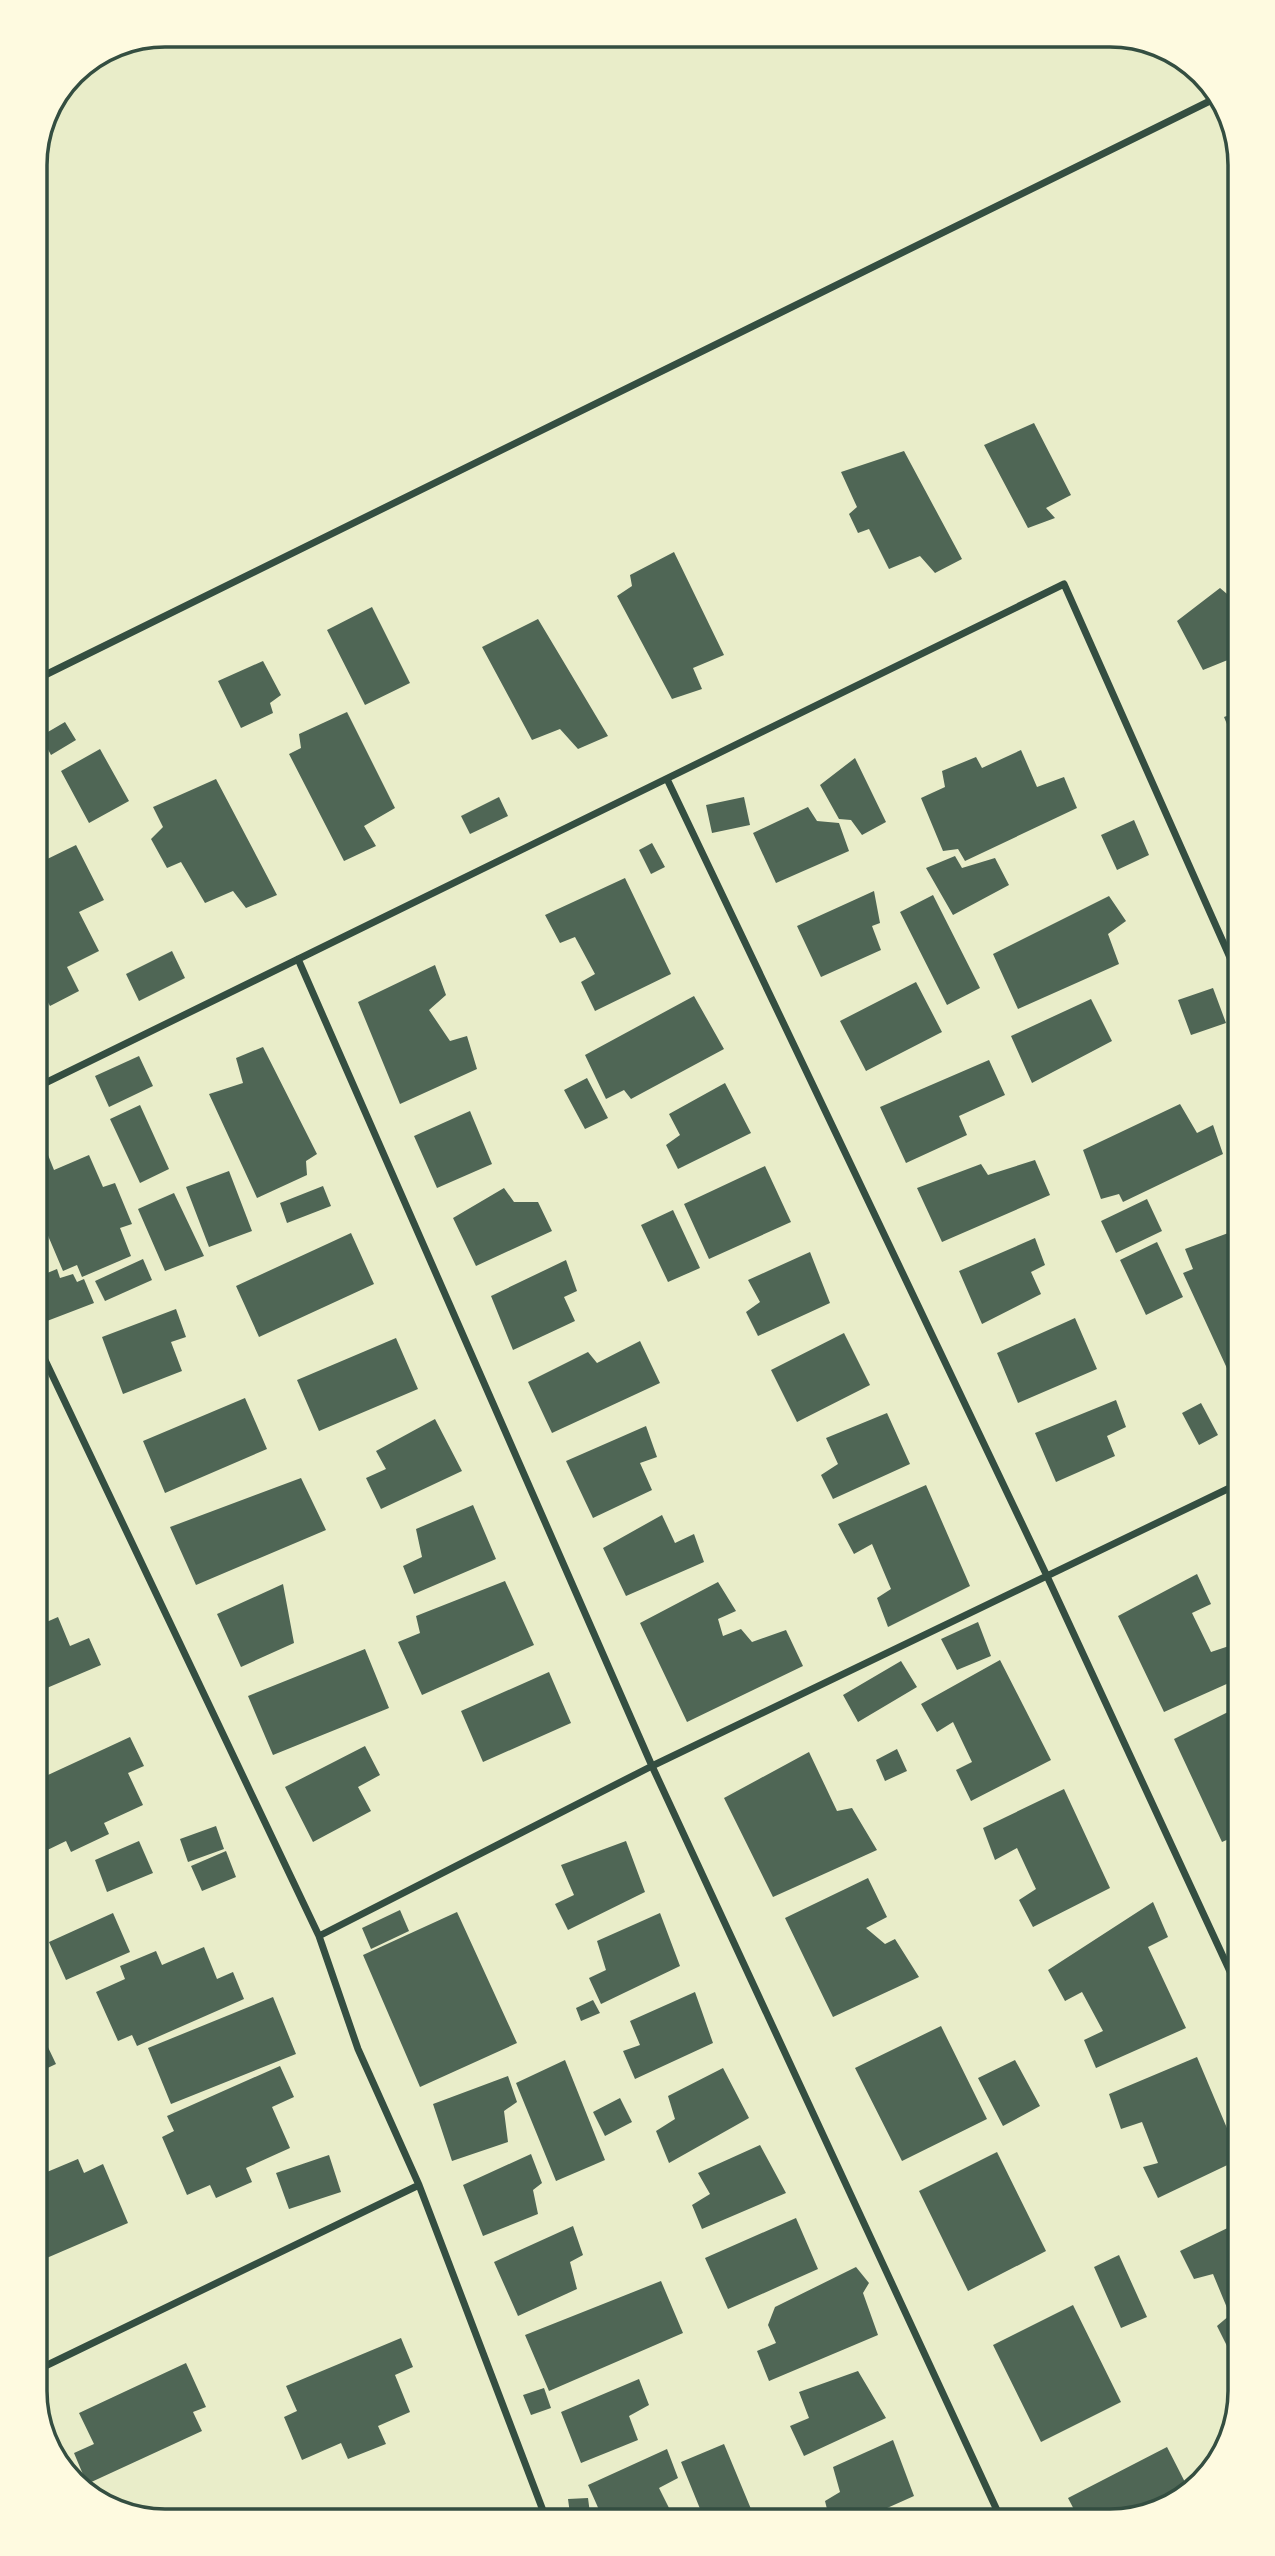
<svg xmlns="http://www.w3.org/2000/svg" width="1275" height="2556" viewBox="0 0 1275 2556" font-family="'Titillium Web',sans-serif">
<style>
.building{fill:#4f6655}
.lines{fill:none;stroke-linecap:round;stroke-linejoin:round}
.minor{stroke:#344e41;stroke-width:7}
.rim{fill:none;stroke:#344e41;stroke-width:3.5}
</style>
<rect width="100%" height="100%" fill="#e9edc9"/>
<path class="building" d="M1034,423L1071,495L1046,508L1055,518L1028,528L984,445Z
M904,451L962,559L935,573L920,556L889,569L869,529L858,533L849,514L857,507L841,472Z
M674,552L724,655L693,668L702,689L672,699L617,596L632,586L630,575Z
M1220,588L1240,605V655L1203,670L1177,621Z
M372,607L410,683L365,705L327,630Z
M538,619L608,736L578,749L560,729L532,740L482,647Z
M263,661L281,695L270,703L273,713L241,728L218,681Z
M1240,711V755L1224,717Z
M347,712L395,808L364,826L376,846L344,861L289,754L301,748L299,734Z
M65,722L76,740L51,755L41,736Z
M100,749L129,801L89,823L61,771Z
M1021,750L1037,787L1064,777L1077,808L965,861L958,849L943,851L921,798L945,787L942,771L976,757L982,768Z
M855,758L886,822L862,835L851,820L839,819L820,785Z
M216,779L277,895L246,908L233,891L205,903L181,862L167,868L151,839L163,827L153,807Z
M499,797L508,816L470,834L461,816Z
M744,797L750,825L712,833L706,805Z
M808,807L817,821L839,823L849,851L776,883L753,833Z
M1134,820L1149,855L1117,870L1101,835Z
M652,843L665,867L651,874L639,850Z
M76,845L104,900L79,912L99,951L67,967L79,991L50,1006L35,977V865Z
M955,856L962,868L995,858L1009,885L953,915L926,868Z
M625,878L671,974L595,1011L581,982L595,974L575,937L560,943L545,915Z
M874,891L880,923L872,926L881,950L821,977L797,926Z
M933,895L980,988L947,1005L900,912Z
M1109,896L1126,921L1108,934L1119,964L1018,1009L993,954Z
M172,951L185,978L139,1001L126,974Z
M435,965L446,995L429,1010L450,1041L467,1036L477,1069L400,1104L358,1002Z
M916,982L942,1032L866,1071L840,1021Z
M1213,988L1226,1023L1191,1035L1178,1000Z
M694,996L724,1049L631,1099L624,1090L606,1099L585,1055Z
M1091,999L1112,1041L1032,1083L1011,1036Z
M263,1047L317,1154L306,1161L307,1175L257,1198L209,1094L243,1083L236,1058Z
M139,1056L153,1086L109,1107L95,1076Z
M989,1060L1005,1095L959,1116L967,1135L906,1163L880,1107Z
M587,1078L608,1118L585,1129L564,1090Z
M725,1083L751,1133L678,1169L666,1145L680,1135L669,1114Z
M1180,1104L1197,1133L1213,1125L1223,1154L1123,1202L1119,1194L1101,1199L1083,1150Z
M140,1105L169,1169L140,1183L110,1119Z
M470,1111L492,1164L437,1188L414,1136Z
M44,1145L54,1170L89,1155L103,1187L115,1183L132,1224L120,1228L131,1256L82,1277L77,1265L63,1271L35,1205V1148Z
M1035,1160L1050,1195L942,1242L917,1188L981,1164L988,1175Z
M765,1166L791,1222L709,1259L684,1204Z
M229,1171L252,1231L209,1247L186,1187Z
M323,1186L331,1206L287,1223L280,1203Z
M504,1188L514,1202H538L552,1231L476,1266L453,1218Z
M174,1193L204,1256L165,1271L138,1209Z
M1147,1199L1162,1231L1116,1253L1101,1221Z
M673,1210L700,1268L668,1282L641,1225Z
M1231,1232L1240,1250V1373L1231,1377L1183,1273L1193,1269L1185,1249Z
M351,1233L374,1284L259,1337L236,1286Z
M1035,1238L1045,1265L1031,1272L1041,1294L982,1324L959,1271Z
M1157,1242L1183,1297L1146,1315L1120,1260Z
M810,1252L830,1303L758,1336L746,1312L760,1302L748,1280Z
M143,1259L152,1280L105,1301L95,1281Z
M566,1260L577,1291L564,1297L575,1321L513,1350L491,1296Z
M57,1269L60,1278L73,1274L77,1282L84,1279L94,1303L47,1321L35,1291V1278Z
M176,1309L186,1337L171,1342L182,1371L123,1394L102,1337Z
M1075,1318L1097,1369L1018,1403L997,1353Z
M844,1333L870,1385L797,1422L771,1370Z
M396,1338L418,1389L319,1431L297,1380Z
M640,1341L660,1383L552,1433L528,1382L588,1352L597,1363Z
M245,1398L267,1449L165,1493L143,1441Z
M1116,1400L1126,1427L1107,1436L1115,1456L1056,1482L1035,1433Z
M1201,1403L1218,1435L1199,1445L1182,1413Z
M887,1413L910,1464L833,1499L821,1475L838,1464L826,1438Z
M435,1419L462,1471L381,1509L366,1478L386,1469L376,1451Z
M646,1426L657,1457L640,1463L652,1490L593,1518L566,1461Z
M301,1478L326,1530L196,1585L170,1527Z
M926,1485L970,1586L888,1627L877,1598L891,1589L872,1544L854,1554L838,1524Z
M473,1505L496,1559L414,1594L403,1566L422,1557L416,1529Z
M662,1515L675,1543L694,1534L704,1562L626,1596L603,1548Z
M1197,1574L1211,1604L1192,1613L1211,1652L1229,1646L1240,1668V1678L1164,1712L1118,1616Z
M505,1581L534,1645L422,1695L398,1642L420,1633L416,1616Z
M718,1582L736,1611L718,1619L723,1636L741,1629L752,1642L786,1630L803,1666L687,1722L640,1623Z
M283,1584L294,1643L241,1667L217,1614Z
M58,1617L70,1646L89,1638L101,1665L35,1693V1627Z
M978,1622L991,1656L957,1670L941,1639Z
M365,1649L389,1708L273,1755L248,1696Z
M1000,1660L1051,1760L971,1801L956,1770L972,1762L953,1722L937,1732L921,1704Z
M901,1661L917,1687L858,1722L843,1695Z
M549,1672L571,1723L483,1762L461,1711Z
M1240,1706V1834L1222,1842L1174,1739Z
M130,1737L144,1766L128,1773L143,1805L104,1823L109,1834L71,1852L66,1841L35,1856V1781Z
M365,1746L380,1775L358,1787L371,1811L313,1842L285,1787Z
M897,1749L907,1771L885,1781L876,1760Z
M809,1752L837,1811L852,1808L877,1850L773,1897L724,1798Z
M1064,1789L1110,1888L1033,1927L1019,1900L1036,1889L1017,1848L995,1860L983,1828Z
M216,1826L224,1849L188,1862L180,1839Z
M139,1841L153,1873L107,1892L95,1860Z
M626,1841L645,1892L568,1930L555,1904L574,1895L561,1865Z
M226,1851L236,1877L202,1891L191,1866Z
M868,1878L887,1917L866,1928L885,1944L895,1939L919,1977L833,2017L785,1918Z
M1153,1902L1168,1937L1148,1947L1186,2028L1096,2068L1084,2040L1103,2031L1082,1992L1065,2001L1048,1970Z
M400,1910L409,1931L371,1949L362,1928Z
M457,1912L517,2043L420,2087L363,1955Z
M113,1913L130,1952L66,1980L49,1942Z
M660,1913L680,1966L601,2004L589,1978L606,1970L597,1941Z
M204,1947L217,1979L233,1972L244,1999L137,2046L132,2035L118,2041L96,1992L125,1979L120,1966L156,1951L162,1965Z
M695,1992L713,2043L635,2079L623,2051L640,2045L630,2021Z
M273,1997L296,2054L171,2104L148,2048Z
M593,2000L600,2013L581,2021L576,2008Z
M35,2020L56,2064L37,2073L44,2087L35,2092Z
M941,2026L987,2119L902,2161L855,2068Z
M1197,2057L1240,2159L1158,2198L1143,2167L1158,2163L1142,2122L1121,2129L1109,2094Z
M565,2060L605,2160L556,2181L516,2083Z
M1015,2060L1040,2106L1003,2126L978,2078Z
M280,2066L294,2097L272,2107L290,2148L246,2168L252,2182L216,2198L210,2185L187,2195L162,2137L174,2131L167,2116Z
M723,2068L749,2118L669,2163L656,2131L675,2119L668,2096Z
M508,2076L517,2102L504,2111L508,2142L452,2161L433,2104Z
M620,2098L632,2122L605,2136L593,2112Z
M760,2145L786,2193L702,2229L692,2205L710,2194L698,2173Z
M997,2152L1046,2251L968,2291L919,2191Z
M531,2154L542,2183L533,2190L538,2214L483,2236L463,2185Z
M329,2155L341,2192L289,2209L276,2173Z
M78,2159L84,2173L103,2164L128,2223L35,2263V2177Z
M796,2218L818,2269L728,2309L705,2258Z
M1240,2222V2346L1230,2352L1217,2326L1230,2315L1213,2274L1194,2279L1180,2251Z
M573,2226L583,2255L570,2262L577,2289L518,2316L494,2262Z
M1119,2255L1147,2317L1121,2328L1094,2267Z
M856,2267L869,2283L863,2293L878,2335L769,2381L757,2351L776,2343L768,2325L775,2307Z
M661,2281L683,2333L549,2391L525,2335Z
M1073,2305L1121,2402L1041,2442L993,2345Z
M401,2338L413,2367L395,2375L410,2412L378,2426L386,2444L348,2459L341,2443L302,2460L284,2417L297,2411L286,2386Z
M186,2363L206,2407L193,2412L202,2431L87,2484L74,2453L94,2444L79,2413Z
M858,2371L886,2418L804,2456L790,2426L809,2418L799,2392Z
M639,2379L649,2405L629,2416L638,2440L581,2463L561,2412Z
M544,2388L551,2408L531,2415L523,2395Z
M893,2440L914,2496L858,2521H830L825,2501L840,2492L833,2467Z
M724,2444L756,2521H705L681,2462Z
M1167,2447L1188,2488L1159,2511L1110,2521H1080L1068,2498Z
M667,2449L678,2478L659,2488L672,2514L657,2521H604L588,2485Z
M588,2498L591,2521H571L568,2499Z"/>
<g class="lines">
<path class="minor" d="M35,680L1216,98
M667,779L1046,1574L1240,1993
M298,959L652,1766L1002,2521
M35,1088L1064,584L1240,980
M35,1339L319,1936L358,2049L419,2185L547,2521
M319,1936L652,1766L1240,1483
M35,2371L419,2185"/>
</g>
<path d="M0 0H1275V2556H0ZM165 47H1110A118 118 0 0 1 1228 165V2391A118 118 0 0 1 1110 2509H165A118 118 0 0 1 47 2391V165A118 118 0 0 1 165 47Z" fill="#fefae0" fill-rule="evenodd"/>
<path class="rim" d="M165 47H1110A118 118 0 0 1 1228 165V2391A118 118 0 0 1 1110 2509H165A118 118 0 0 1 47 2391V165A118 118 0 0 1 165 47Z"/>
</svg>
